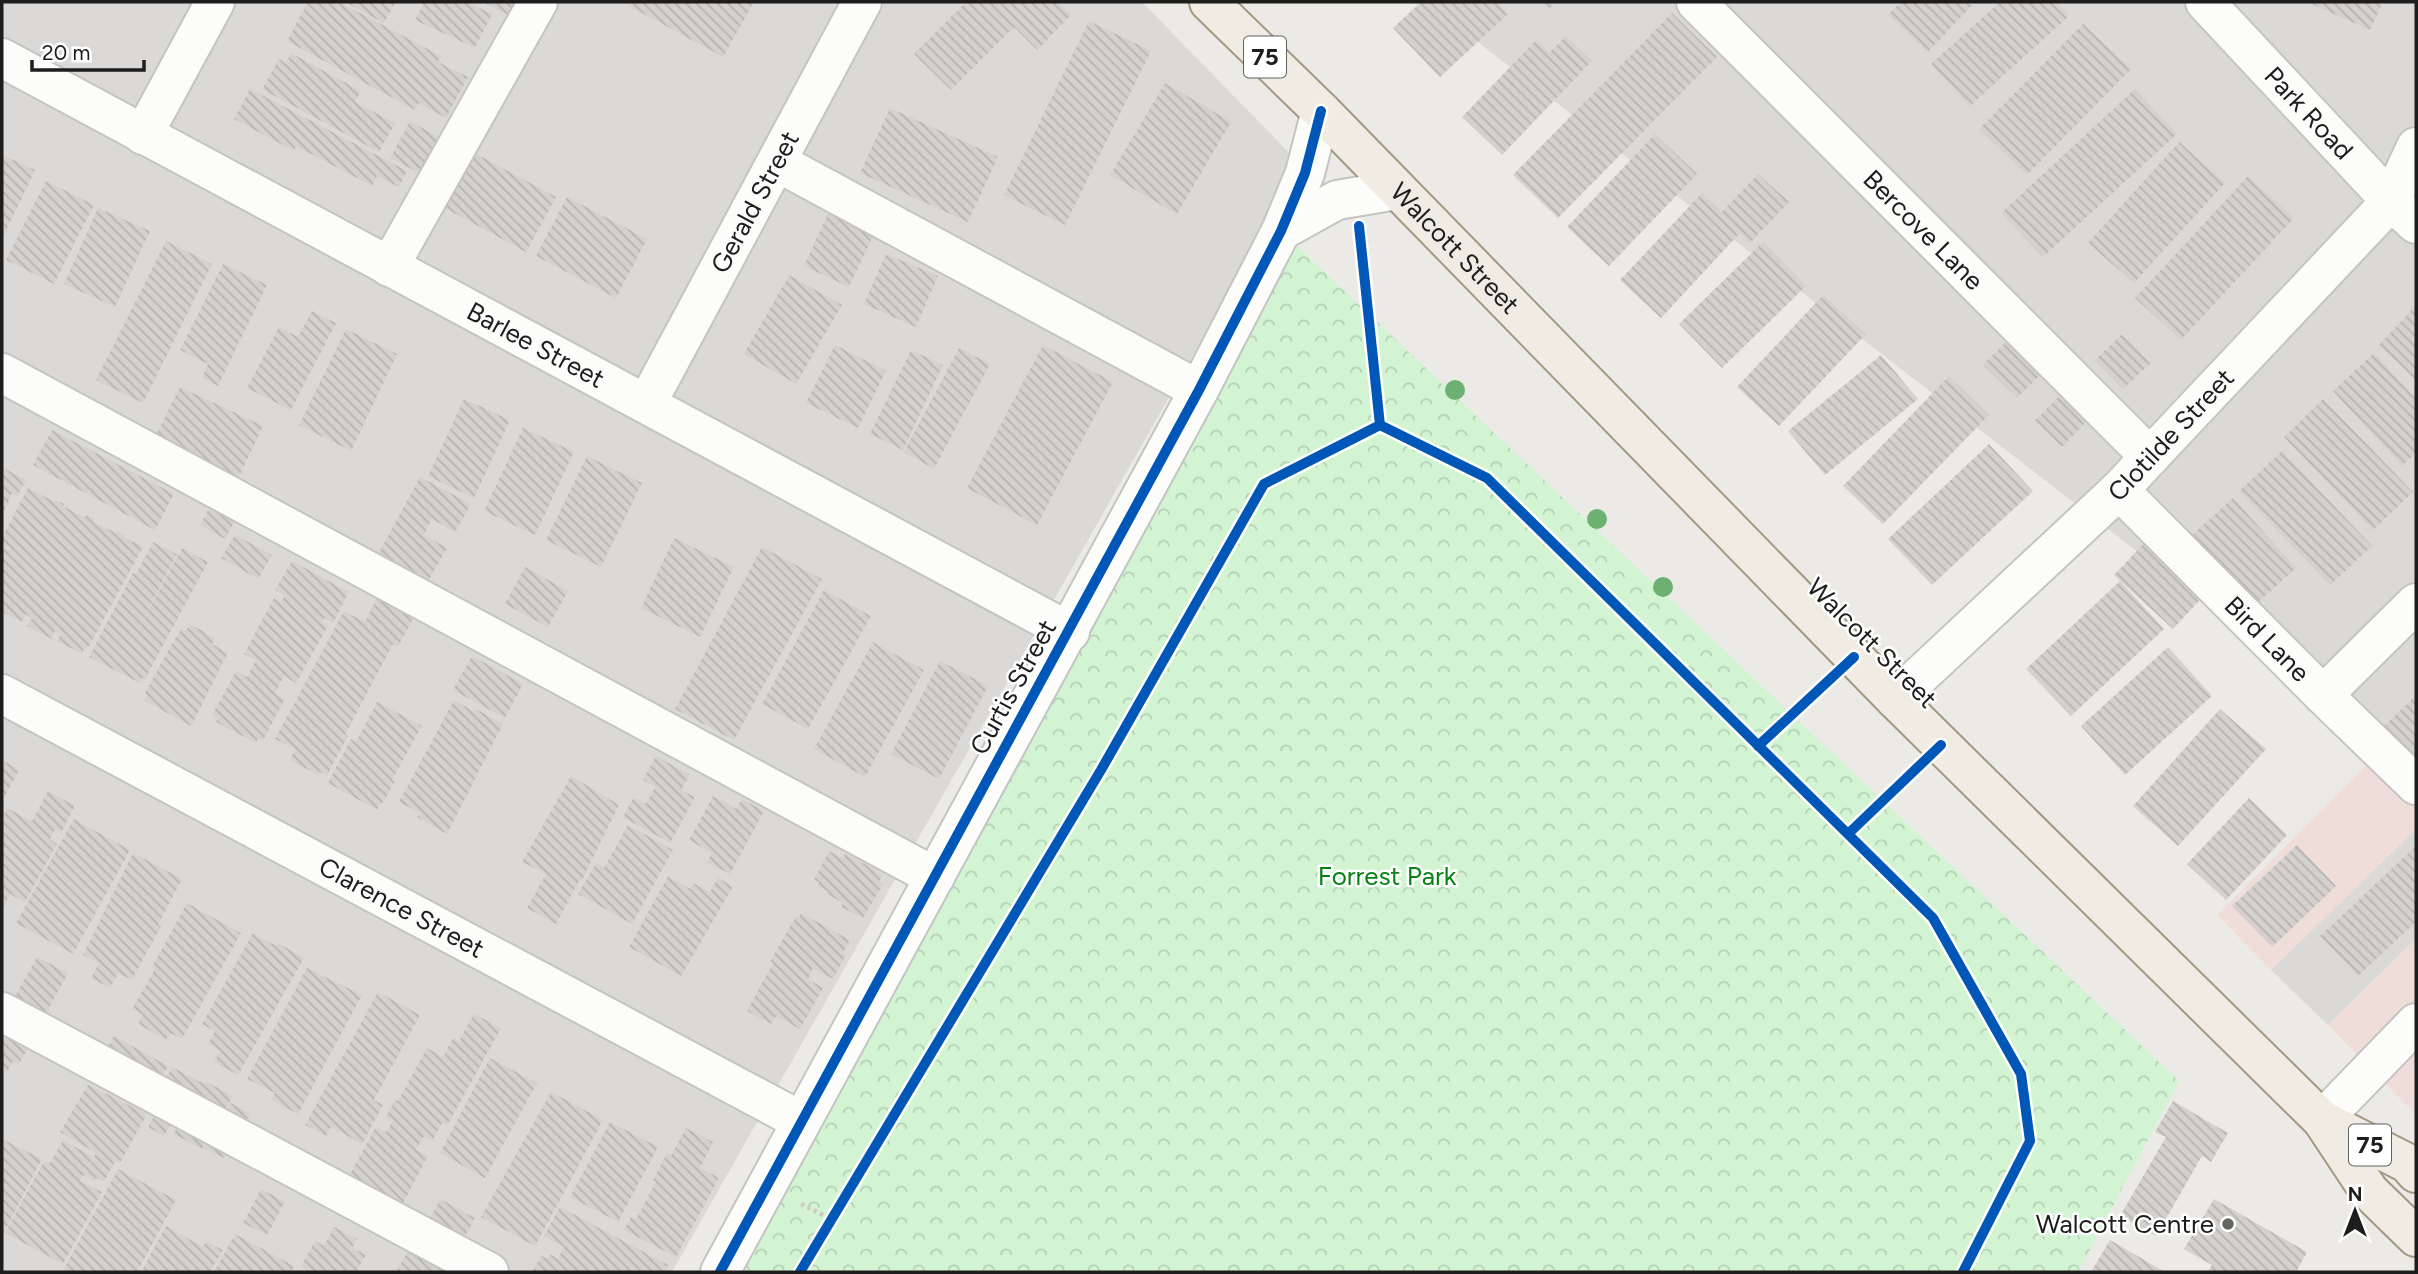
<svg xmlns="http://www.w3.org/2000/svg" width="2418" height="1274" viewBox="0 0 2418 1274" font-family="Figtree,sans-serif">
<style>
.residential{fill:#dbd9d7}
.commercial{fill:#efddda}
.park{fill:url(#park-crowns)}
.building{fill:url(#building-back-hatch)}
.lines{fill:none;stroke-linecap:round;stroke-linejoin:round}
.minor-casing{stroke:#c4c4c2;stroke-width:42}
.major-casing{stroke:#a29882;stroke-width:42}
.path{stroke:#d7c8c5;stroke-width:4.5;stroke-dasharray:3.5 3.5;stroke-linecap:butt}
.minor{stroke:#fcfcfb;stroke-width:38}
.major{stroke:#f1ece3;stroke-width:38}
.cycleway-casing{stroke:#fff;stroke-width:15}
.cycleway{stroke:#0057b8;stroke-width:10}
.tree{fill:#6cb171}
.poi-dot{fill:#656563;stroke:#fff;stroke-width:2.5}
.labels{text-anchor:middle;stroke-width:5;stroke-linejoin:round;paint-order:stroke}
.shield{fill:#fff;stroke:#616161;stroke-width:2}
.shield-label{font-size:24px;font-weight:bold;fill:#1d1d1d}
.street-label{font-size:26px;fill:#1d1d1d;stroke:#fff}
.park-label{font-size:26px;fill:#048311;stroke:#fff}
.poi-label{font-size:26px;fill:#1d1d1d;stroke:#fff;text-anchor:end}
</style>
<defs>
<pattern id="park-crowns" width="20" height="18" patternUnits="userSpaceOnUse" patternTransform="scale(1.75)"><rect width="20" height="18" fill="#d2f4d3"/><path d="M2 6a3 3 0 1 1 6 0M12 15a3 3 0 1 1 6 0" fill="none" stroke="#b4d1b5"/></pattern>
<pattern id="building-back-hatch" width="6" height="6" patternUnits="userSpaceOnUse" patternTransform="scale(1.75)"><rect width="6" height="6" fill="#d3d0cd"/><path d="M-1 5l2 2M0 0l6 6M5-1l2 2" fill="none" stroke="#b5b2b0"/></pattern>
</defs>
<rect width="100%" height="100%" fill="#eceae6"/>
<path class="residential" d="M2,2H1142L1301,165L672,1272H2Z
M1426,2H2416V785L2323,695Z
M2416,829V939L2328,1025L2271,970Z"/>
<path class="commercial" d="M2381,750L2416,785V829L2271,970L2217,915Z
M2416,939V1115L2328,1025Z"/>
<path class="park" d="M1281,231L2179,1081L2078,1272H720Z"/>
<path class="building" d="M308,2H339L441,56L438,62L468,77L446,118L418,103L415,110L287,41Z
M345,2H396L384,23Z
M424,2H467L492,14L475,48L415,20Z
M483,2H520L512,17Z
M622,2H754L723,57Z
M966,2H1058L1071,15L1037,50L1014,27L951,90L914,54Z
M1421,2H1497L1508,14L1440,77L1393,28Z
M1542,2H1556L1549,9Z
M1901,2H1975L1928,52L1888,15Z
M2000,2H2056L2069,16L1970,106L1931,64Z
M2307,2H2383L2370,30Z
M1672,13L1717,57L1558,218L1513,175Z
M1089,21L1151,51L1065,225L1004,195Z
M2083,24L2131,69L2027,175L1979,129Z
M1566,36L1592,61L1502,155L1462,117L1536,40L1549,53Z
M291,53L361,91L355,102L395,123L379,152L262,89L279,59L286,63Z
M1165,83L1231,122L1177,214L1110,175Z
M250,89L407,171L399,187L377,176L372,186L296,146L294,151L234,119Z
M2135,89L2177,134L2043,257L2001,213Z
M890,108L998,157L968,222L860,173Z
M410,121L438,137L419,173L390,158Z
M1655,134L1697,174L1609,266L1567,227Z
M2179,142L2225,183L2134,283L2088,243Z
M467,149L556,197L526,252L437,204Z
M2,155L35,170L2,239Z
M1758,174L1789,202L1750,243L1740,233L1661,318L1620,280L1702,193L1722,212Z
M2248,176L2294,218L2181,340L2135,298Z
M46,181L94,205L54,284L6,260Z
M567,197L647,239L616,298L536,256Z
M831,207L877,228L849,287L804,266Z
M98,208L150,231L115,307L64,284Z
M166,241L212,264L143,403L96,380Z
M1763,242L1806,286L1722,368L1679,324Z
M886,254L938,276L916,327L864,304Z
M223,264L267,285L218,386L202,378L208,364L180,350Z
M789,275L842,305L796,384L744,354Z
M1823,295L1866,334L1779,426L1737,387Z
M2416,305V380L2379,345Z
M312,311L336,323L291,410L247,388L279,327L298,337Z
M346,329L397,354L351,451L299,425Z
M2122,334L2151,363L2123,389L2095,360Z
M2012,336L2046,369L2017,398L1983,365Z
M835,345L886,371L858,428L806,403Z
M1043,345L1113,382L1037,525L967,488Z
M959,348L990,364L934,469L904,452Z
M911,350L943,365L903,450L870,434Z
M2374,353L2416,399V453L2402,466L2333,391Z
M1881,355L1918,399L1825,475L1788,431Z
M1949,376L1989,415L1883,524L1843,486Z
M180,387L263,426L236,483L152,443Z
M2065,390L2092,416L2062,447L2035,421Z
M464,399L510,420L474,498L428,476Z
M2323,399L2413,492L2373,530L2284,437Z
M523,428L574,452L535,535L484,511Z
M52,430L174,494L155,530L33,465Z
M1989,444L2033,491L1932,585L1888,539Z
M2282,451L2372,546L2330,585L2239,491Z
M587,456L642,483L601,567L546,540Z
M2,467L26,480L17,496L12,493L2,517Z
M420,477L471,504L455,532L432,519L424,535L447,548L429,580L379,553Z
M28,488L55,502L56,500L64,504L63,506L82,516L85,517L87,515L94,519L93,521L115,533L117,531L124,535L123,537L143,547L88,648L85,647L82,654L57,641L61,634L58,632L55,631L52,639L27,626L32,618L28,616L26,614L22,622L2,612V553L5,548L9,550L10,548L2,543V538Z
M215,498L240,512L225,539L200,525Z
M2233,498L2296,568L2254,606L2190,537Z
M235,535L272,555L258,579L221,558Z
M2150,537L2208,591L2173,629L2114,575Z
M674,538L734,567L700,637L641,608Z
M153,542L177,554L128,649L182,548L208,562L145,679L143,678L140,683L89,657L133,573L136,574Z
M762,547L822,579L734,740L675,709Z
M292,561L349,592L333,623L324,618L322,623L328,626L296,683L284,676L275,693L285,699L263,740L258,738L256,743L216,722L218,718L212,715L236,671L247,677L256,660L244,654L274,598L281,602L285,595L275,590Z
M525,567L568,591L548,627L505,604Z
M2120,581L2164,629L2071,716L2026,669Z
M824,590L871,616L808,729L762,704Z
M378,595L415,615L398,647L393,644L345,735L348,736L327,775L320,772L318,775L290,760L295,749L275,739L344,611L365,622Z
M190,624L215,638L212,644L228,653L191,726L144,700L147,694L145,693L170,647L181,629L186,631Z
M873,642L924,670L865,777L814,749Z
M2168,647L2212,696L2125,775L2081,726Z
M472,656L523,684L505,718L453,690Z
M940,661L988,686L939,779L891,754Z
M2416,695V769L2379,731Z
M454,700L475,712L476,709L503,724L447,834L417,817L420,813L399,802Z
M377,702L422,726L392,780L395,782L382,804L380,803L377,810L328,783L351,739L356,742Z
M2220,709L2266,749L2178,846L2133,806Z
M656,756L690,775L681,790L695,797L670,843L623,817L634,797L646,804L655,787L643,780Z
M2,760L19,770L2,802Z
M571,776L619,805L582,880L580,879L556,924L527,908L546,874L522,862Z
M48,791L75,806L61,833L55,830L50,839L57,844L25,902L10,894L2,910V818L7,808L32,821Z
M713,796L736,809L742,799L764,811L730,874L707,862L712,853L689,840Z
M2249,798L2287,835L2226,900L2187,864Z
M74,819L130,850L73,954L16,923Z
M628,825L673,850L632,924L578,894L596,863L604,868Z
M2297,845L2336,886L2272,947L2232,906Z
M2416,846V922L2358,976L2320,936Z
M829,851L843,858L845,854L876,870L875,872L882,876L879,882L883,884L863,918L841,907L843,903L827,894L829,892L817,886L819,882L814,880Z
M133,853L182,879L158,925L161,926L132,980L118,973L110,988L91,978L99,963L83,955Z
M668,876L690,889L693,883L710,892L718,878L733,887L681,976L629,947Z
M187,903L241,933L182,1039L170,1033L166,1040L138,1024L143,1015L132,1009L155,969L152,967Z
M801,913L850,940L842,954L846,955L833,979L813,968L808,979L823,988L800,1029L776,1016L771,1024L747,1011L773,963L770,962L796,916L799,917Z
M253,933L276,946L278,943L304,958L238,1075L214,1062L221,1051L208,1044L215,1031L202,1024Z
M37,957L68,973L45,1015L14,998Z
M307,968L362,995L298,1114L271,1100L275,1093L247,1079Z
M378,992L420,1015L374,1100L383,1105L362,1144L331,1127L326,1136L305,1125Z
M474,1014L501,1028L447,1126L442,1123L432,1141L424,1136L416,1150L428,1156L402,1205L349,1176L376,1127L386,1132L393,1121L385,1118L395,1100L398,1101L427,1048L443,1057L453,1038L459,1041Z
M2,1034L28,1048L19,1064L13,1061L7,1072L2,1069Z
M114,1036L168,1066L157,1086L103,1056Z
M490,1058L537,1083L485,1178L440,1153Z
M172,1067L206,1085L207,1082L233,1096L220,1119L161,1088Z
M88,1085L147,1114L120,1163L115,1161L104,1182L97,1178L95,1181L83,1175L80,1181L102,1192L63,1264L5,1233L44,1161L50,1163L63,1140L93,1157L86,1172L96,1153L60,1132Z
M551,1092L603,1120L535,1246L481,1217Z
M2173,1101L2228,1133L2211,1162L2202,1156L2156,1236L2120,1216L2166,1137L2155,1132Z
M231,1103L250,1114L241,1131L221,1120Z
M159,1108L175,1116L164,1136L148,1127Z
M181,1119L210,1134L202,1149L174,1134Z
M610,1122L658,1147L618,1222L570,1197Z
M686,1128L713,1142L700,1168L719,1178L676,1257L624,1230L631,1217L636,1219L656,1182L653,1180L667,1153L671,1156Z
M210,1136L230,1146L224,1158L204,1148Z
M2,1139L42,1159L2,1236Z
M118,1169L176,1200L137,1272H66L63,1271Z
M261,1189L285,1202L267,1235L243,1223Z
M440,1199L475,1218L459,1248L424,1230Z
M2214,1199L2307,1252L2296,1272H2208L2212,1265L2184,1249Z
M560,1207L668,1265L665,1272H532L541,1256L548,1259L550,1254L558,1259L564,1247L544,1236Z
M166,1226L203,1247L206,1241L223,1250L210,1272H141Z
M334,1227L357,1239L352,1248L366,1255L356,1272H309L301,1266L315,1241L324,1246Z
M235,1234L294,1266L291,1272H214Z
M2110,1240L2165,1272H2091Z
M410,1247L447,1266L444,1272H396Z"/>
<g class="lines">
<defs>
<g id="minor">
<path id="s1" d="M1696,2L2150,457"/>
<path id="s2" d="M2205,2L2391,201L2416,224"/>
<path id="s3" d="M2,58L1070,632"/>
<path d="M143,135L215,2"/>
<path d="M777,162L1199,390"/>
<path d="M1281,231L1337,200L1397,190"/>
<path d="M389,267L538,2"/>
<path d="M2,373L935,877"/>
<path id="s4" d="M647,403L862,2"/>
<path id="s5" d="M2119,490L2323,695L2416,785"/>
<path id="s6" d="M2,694L801,1121"/>
<path d="M2323,695L2416,603"/>
<path id="s7" d="M1895,699L2119,490L2160,446L2391,201L2416,147"/>
<path d="M2,1012L489,1272"/>
<path d="M2322,1120L2416,1023"/>
<path d="M720,1272L1199,390L1281,231L1305,173L1321,111"/>
</g>
<g id="major">
<path id="s8" d="M1209,2L1321,111L1895,699L2322,1120L2369,1191L2416,1237"/>
<path d="M2324,1121L2407,1163L2416,1173"/>
</g>
</defs>
<use href="#minor" class="minor-casing"/>
<use href="#major" class="major-casing"/>
<path class="path" d="M801,1204L833,1220"/>
<use href="#minor" class="minor"/>
<use href="#major" class="major"/>
<defs>
<path id="cycleway" d="M1359,226L1380,425
M1380,425L1487,478L1933,918L2021,1074L2030,1141L1963,1272
M1758,746L1854,657
M1848,834L1941,745
M720,1272L1199,390L1281,231L1305,173L1321,111
M800,1272L1101,770L1264,484L1380,425"/>
</defs>
<use href="#cycleway" class="cycleway-casing"/>
<use href="#cycleway" class="cycleway"/>
</g>
<g class="tree">
<circle cx="1455" cy="390" r="10"/>
<circle cx="1597" cy="519" r="10"/>
<circle cx="1663" cy="587" r="10"/>
</g>
<circle class="poi-dot" cx="2228" cy="1224" r="7"/>
<g class="labels">
<g class="shield">
<rect x="1244" y="36.5" width="42" height="41" rx="5"/>
<rect x="2349" y="1124.5" width="42" height="41" rx="5"/>
</g>
<g class="shield-label">
<text x="1265" y="65">75</text>
<text x="2370" y="1153">75</text>
</g>
<g class="street-label">
<text dy="9" stroke="none"><textPath href="#s2" startOffset="152">Park Road</textPath></text>
<text dy="9" stroke="none"><textPath href="#s4" startOffset="228">Gerald Street</textPath></text>
<text dy="9" stroke="none"><textPath href="#s1" startOffset="322">Bercove Lane</textPath></text>
<text dy="9" stroke="none"><textPath href="#s8" startOffset="348">Walcott Street</textPath></text>
<text dy="9" stroke="none"><textPath href="#s3" startOffset="606">Barlee Street</textPath></text>
<text dy="9" stroke="none"><textPath href="#s7" startOffset="382">Clotilde Street</textPath></text>
<text dy="9" stroke="none"><textPath href="#s5" startOffset="210">Bird Lane</textPath></text>
<text transform="translate(1872 643) rotate(45)" y="9">Walcott Street</text>
<text transform="translate(1013 687) rotate(-61)" y="9">Curtis Street</text>
<text dy="9" stroke="none"><textPath href="#s6" startOffset="453">Clarence Street</textPath></text>
</g>
<g class="park-label">
<text x="1387" y="885">Forrest Park</text>
</g>
<g class="poi-label">
<text x="2214" y="1233">Walcott Centre</text>
</g>
</g>
<rect width="2418" height="1274" fill="none" stroke="#1d1d1d" stroke-width="7"/>
<g transform="translate(2355 1211)" stroke="#ffffff" stroke-width="5" paint-order="stroke">
<path d="M0-5L12 26L0 18L-12 26Z" fill="#1d1d1d"/>
<text y="-10" font-size="19" font-weight="bold" text-anchor="middle" fill="#1d1d1d">N</text>
</g>
<path d="M32 60v10h112v-10" fill="none" stroke="#1d1d1d" stroke-width="3.5"/>
<text x="42" y="60" font-size="21" fill="#1d1d1d" stroke="#ffffff" stroke-width="5" paint-order="stroke">20 m</text>
</svg>
